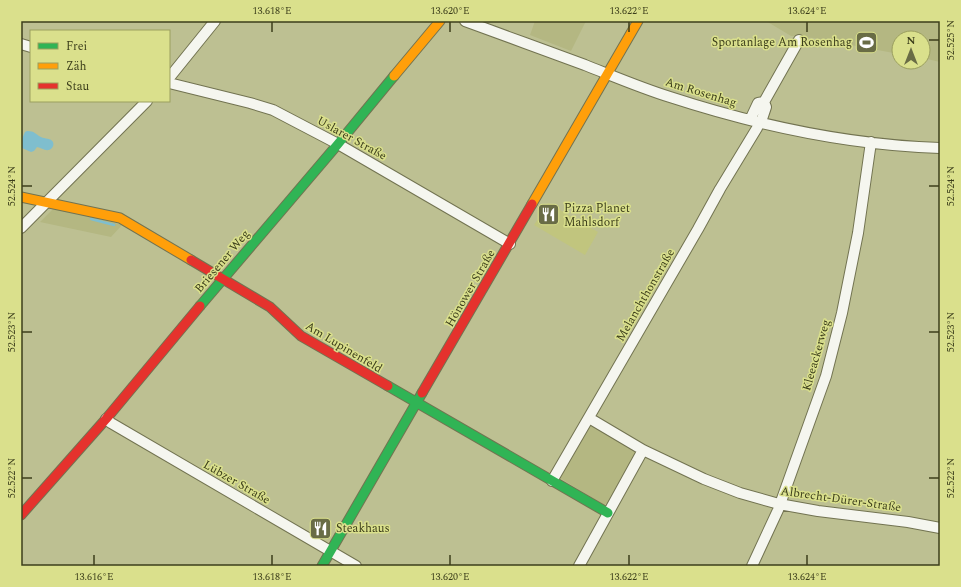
<svg xmlns="http://www.w3.org/2000/svg" width="961" height="587" viewBox="0 0 961 587" font-family="Spectral,serif">
<style>
.built{fill:#c1c57e}
.green{fill:#b4b782}
.water{fill:#7fbece}
.lines{fill:none;stroke-linecap:round;stroke-linejoin:round}
.stream{stroke:#7fbece;stroke-width:2.5}
.street-casing{stroke:#727351;stroke-width:12}
.fast-casing{stroke:#727351;stroke-width:11}
.slow-casing{stroke:#727351;stroke-width:11}
.jam-casing{stroke:#727351;stroke-width:11}
.street{stroke:#f5f6ef;stroke-width:10}
.fast{stroke:#30b455;stroke-width:9}
.slow{stroke:#ff9f0a;stroke-width:9}
.jam{stroke:#e5322d;stroke-width:9}
.ticks{fill:none;stroke:#3c3e1b;stroke-width:1.5}
.labels{text-anchor:middle;stroke-width:3;stroke-linejoin:round;paint-order:stroke}
.poi-label{font-size:12px;fill:#3c3e1b;stroke:#dae08c;text-anchor:start}
.street-label{font-size:12px;fill:#3c3e1b;stroke:#dae08c}
.neatline{fill:none;stroke:#3c3e1b;stroke-width:1.5}
.ticks-label{font-size:10px;text-anchor:middle;fill:#3c3e1b}
</style>
<rect width="100%" height="100%" fill="#bdc092"/>
<path class="built" d="M548,203L598,232L585,255L534,225Z"/>
<path class="green" d="M535,21H586L571,51L530,35Z
M766,21H940V62L923,58V38H899V54L813,38L791,36Z
M55,207L122,225L111,237L40,222Z
M592,426H595L636,450L637,454L608,503L604,505L560,478V473L589,427Z"/>
<path class="water" d="M27,131C35,131 35,134 41,137C45,139 51,138 53,142C54,145 53,146 52,148C47,153 42,148 37,147L34,151L31,152L22,148L21,141L25,132Z"/>
<g class="lines">
<path class="stream" d="M91,219L114,225"/>
<defs>
<path id="street" d="M465,21C505,36 545,50 585,65C613,76 641,88 670,97C756,125 849,145 940,148
M21,44L31,47
M169,78L215,21
M169,83L250,103L273,110L338,144L510,244
M764,102L799,40
M750,120L758,103L764,102
M761,122L766,107L764,102
M21,228L147,101
M589,418L643,450L704,479L740,493L779,504L818,511L908,522L940,528
M106,419L111,423L356,566
M552,481L698,229L720,189L757,128L759,122
M579,566L643,450
M752,566L778,510L826,376L842,313L858,233L871,142"/>
<path id="fast" d="M200,306L338,144L394,76
M388,386L608,513
M322,566L422,393"/>
<path id="slow" d="M394,76L440,21
M21,197L120,218L191,260
M532,204L638,21"/>
<path id="jam" d="M191,260L270,307L301,336L388,386
M422,393L532,204
M21,515L106,419L200,306"/>
</defs>
<use href="#street" class="street-casing"/>
<use href="#fast" class="fast-casing"/>
<use href="#slow" class="slow-casing"/>
<use href="#jam" class="jam-casing"/>
<use href="#street" class="street"/>
<use href="#fast" class="fast"/>
<use href="#slow" class="slow"/>
<use href="#jam" class="jam"/>
</g>
<path class="ticks" d="M272,22V32M450,22V32M629,22V32M807,22V32M929,40H939M22,186H32M929,186H939M22,332H32M929,332H939M22,478H32M929,478H939M94,555V565M272,555V565M450,555V565M629,555V565M807,555V565"/>
<defs>
<symbol id="stadium-square" viewBox="-11 -11 22 22"><rect x="-9" y="-9" width="18" height="18" rx="4" fill="#696c45" stroke="#dae08c"/><path d="M0-5a6.5 5 0 1 0 0 10a6.5 5 0 1 0 0-10ZM-3.5-1.8h7v3.6h-7Z" fill="#fff"/></symbol>
<symbol id="restaurant-square" viewBox="-11 -11 22 22"><rect x="-9" y="-9" width="18" height="18" rx="4" fill="#696c45" stroke="#dae08c"/><path d="M-5-6h1v4h1v-4h1v4h1v-4h1v5L-1.5 .5V6h-2V.5L-5-1ZM5-6V6H3V1.5H1.5Q1.5-4 5-6Z" fill="#fff"/></symbol>
</defs>
<g fill-rule="evenodd">
<use href="#stadium-square" x="854" y="30" width="25" height="25"/>
<use href="#restaurant-square" x="536" y="202" width="25" height="25"/>
<use href="#restaurant-square" x="308" y="516" width="25" height="25"/>
</g>
<g class="labels">
<g class="poi-label">
<text x="852" y="46" text-anchor="end">Sportanlage Am Rosenhag</text>
<text x="564" y="212">Pizza Planet<tspan x="564" dy="14">Mahlsdorf</tspan></text>
<text x="336" y="532">Steakhaus</text>
</g>
<g class="street-label">
<text transform="translate(701 92) rotate(17)" y="4">Am Rosenhag</text>
<text transform="translate(352 138) rotate(29)" y="4">Uslarer Straße</text>
<text transform="translate(222 261) rotate(-50)" y="4">Briesener Weg</text>
<text transform="translate(470 288) rotate(-60)" y="4">Hönower Straße</text>
<text transform="translate(645 295) rotate(-60)" y="4">Melanchthonstraße</text>
<text transform="translate(344 347) rotate(31)" y="4">Am Lupinenfeld</text>
<text transform="translate(816 355) rotate(-74)" y="4">Kleeackerweg</text>
<text transform="translate(237 482) rotate(30)" y="4">Lübzer Straße</text>
<text transform="translate(841 499) rotate(8)" y="4">Albrecht-Dürer-Straße</text>
</g>
</g>
<rect width="961" height="587" fill="none" stroke="#dae08c" stroke-width="44"/>
<rect x="30" y="30" width="140" height="72" fill="#dae08c" stroke="#9b9f5f"/>
<rect x="38" y="43" width="20" height="6" fill="#30b455" stroke="#9b9f5f"/>
<text x="66" y="50" font-size="12" fill="#3c3e1b">Frei</text>
<rect x="38" y="63" width="20" height="6" fill="#ff9f0a" stroke="#9b9f5f"/>
<text x="66" y="70" font-size="12" fill="#3c3e1b">Zäh</text>
<rect x="38" y="83" width="20" height="6" fill="#e5322d" stroke="#9b9f5f"/>
<text x="66" y="90" font-size="12" fill="#3c3e1b">Stau</text>
<g transform="translate(911 50)"><circle r="19" fill="#dae08c" stroke="#9b9f5f"/>
<path d="M0-3L7 15L0 10L-7 15Z" fill="#696c45"/>
<text y="-6" font-size="11" font-weight="bold" text-anchor="middle" fill="#3c3e1b">N</text>
</g>
<rect x="22" y="22" width="917" height="543" class="neatline"/>
<g class="ticks-label">
<text x="272" y="14">13.618°E</text>
<text x="450" y="14">13.620°E</text>
<text x="629" y="14">13.622°E</text>
<text x="807" y="14">13.624°E</text>
<text transform="translate(950 40) rotate(-90)" y="4">52.525°N</text>
<text transform="translate(11 186) rotate(-90)" y="4">52.524°N</text>
<text transform="translate(950 186) rotate(-90)" y="4">52.524°N</text>
<text transform="translate(11 332) rotate(-90)" y="4">52.523°N</text>
<text transform="translate(950 332) rotate(-90)" y="4">52.523°N</text>
<text transform="translate(11 478) rotate(-90)" y="4">52.522°N</text>
<text transform="translate(950 478) rotate(-90)" y="4">52.522°N</text>
<text x="94" y="580">13.616°E</text>
<text x="272" y="580">13.618°E</text>
<text x="450" y="580">13.620°E</text>
<text x="629" y="580">13.622°E</text>
<text x="807" y="580">13.624°E</text>
</g>
</svg>
